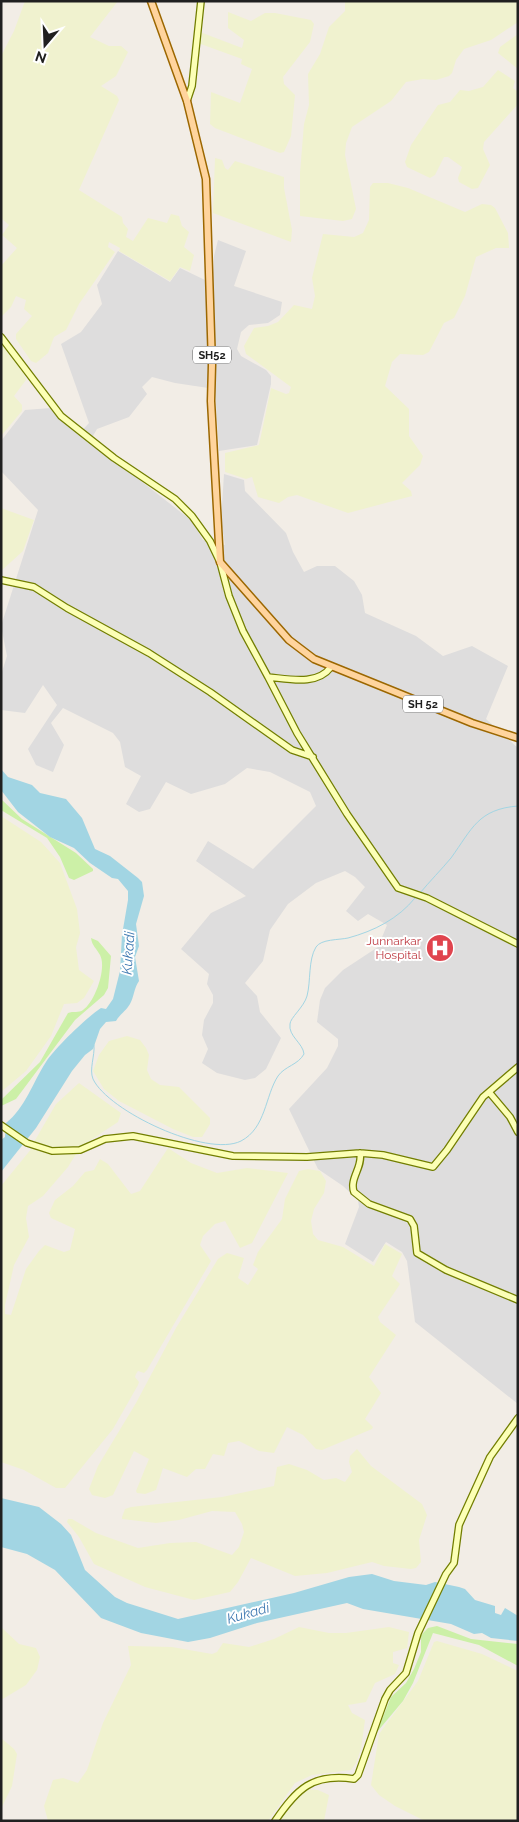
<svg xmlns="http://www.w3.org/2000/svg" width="519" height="1822" viewBox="0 0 519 1822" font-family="Raleway,sans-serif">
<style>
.residential{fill:#dedddd}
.farmland{fill:#f0f2cf}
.grass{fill:#ccf0a7}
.water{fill:#a2d5e3}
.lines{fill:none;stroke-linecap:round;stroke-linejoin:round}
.stream{stroke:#a2d5e3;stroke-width:1}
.secondary-casing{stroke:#727e00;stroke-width:8}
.primary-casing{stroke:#9c6700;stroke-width:9}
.secondary{stroke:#fcffb6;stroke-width:5.5}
.primary{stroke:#ffd49d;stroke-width:6}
.labels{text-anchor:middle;stroke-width:4;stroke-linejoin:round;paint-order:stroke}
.shield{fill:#fff;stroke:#636363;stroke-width:1}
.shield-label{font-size:11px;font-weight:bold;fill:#202020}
.health-label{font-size:12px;fill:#be3a42;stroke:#fff;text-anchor:end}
.water-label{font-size:14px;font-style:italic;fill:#407ab2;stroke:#fff}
</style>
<rect width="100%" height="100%" fill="#f2ede6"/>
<path class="residential" d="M218,240L246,251L234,286L282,302L280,315L268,323L249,325L241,332L237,349L241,356L266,370L271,376V384L257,445L219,451L215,389L175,383L152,377L142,387L147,394L129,417L97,429L90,441L192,521L203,540L225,545L221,521L224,474L244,480L245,491L286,533L293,552L304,572L317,566H335L354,581L362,595L365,613L416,636L443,656L472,646L508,666L486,719L518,748V1404L415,1322L407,1261L402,1252L386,1242L373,1262L345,1244L359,1207L358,1200L343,1186L318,1169L289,1109L327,1068L338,1046V1039L317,1022L320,1000L325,988L343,970L378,947L387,925L368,914L358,921L346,911L365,887L355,877L345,871L316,883L288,904L270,930L263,961L245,983L257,996L260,1012L281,1038L266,1069L255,1078L245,1080L217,1073L202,1063L208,1049L202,1035L204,1020L213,1003V995L207,984L209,974L181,949L211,913L246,896L196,861L208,841L253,869L316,806L310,792L270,772L247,768L225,784L191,794L166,782L150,809L139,812L126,804L141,776L125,767L120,742L113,733L63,708L51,723L64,745L53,772L36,765L28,749L57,705L43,685L25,713L1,710V675L7,656L1,626L38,510L1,471V441L25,410L51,408L79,434L89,423L61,344L81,332L102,304L97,285L118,251L170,282L180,268L205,280H213L214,256Z"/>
<path class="farmland" d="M25,1H118L90,37L109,46H121L128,52L116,76L101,86L117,96L119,100L79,190L122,217L123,223L128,229L126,237L133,241L148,218L167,223L171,214L179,216L182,226L189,232L184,247L194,255L190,271L180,267L170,281L119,251L120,248L109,242L108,247L115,252L79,304L66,330L54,337L48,353L36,363L31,361L16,339V334L32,316L24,309L26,300L16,296L11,307L1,317V266L17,248L2,235L9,225L1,218V56L14,31Z
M345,1H518V22L491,40L464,49L456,60L452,73L449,76L436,80L423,79L406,82L391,101L352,127L346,143L345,155L356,209L352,219L343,221L300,216V173L304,124L309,105L308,74L320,54L329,27L345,11Z
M228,12L251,21L265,13H275L311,20L314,24L310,42L283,77L284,84L295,95L291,136L284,152L280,153L215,128L210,124L211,92L240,103L252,69L241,64L242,59L198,43L200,32L242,48L244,40L228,28Z
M518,34V69L498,53L500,47Z
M498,70L515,81L513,88L518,92V104L484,142L483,149L490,165L478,188L472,189L459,182L458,178L462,167L448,157H444L435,175L430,178L407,167L405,162L411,145L438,105L450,102L460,90L469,91L483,87Z
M215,158L222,160L225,168L228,170L235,161L284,177V188L292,230L291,242L213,213Z
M373,183H388L408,188L465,212L482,204L491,205L495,208L508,233L509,248H496L476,257L465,296L454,318L444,323L429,352L423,355L400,354L392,362L385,386L409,409V436L423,456L420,465L402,483L411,491L412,496L348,513L297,495L288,497L279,503L258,497L252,477L246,479L225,472V453L259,445L271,388L286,394L289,393L291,387L246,354L244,346L254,328L268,326L278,322L294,305L312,309L315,296L312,278L323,234L354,237L363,233L369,220L370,187Z
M1,344L23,371L26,380L14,396L22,405V411L1,436Z
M1,508L34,520L23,551L1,571Z
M1,816L41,842L60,863L77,909L80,933L76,947L79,970L94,981L84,998L77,1003L64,1004L51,1036L26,1071L1,1092Z
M127,1036L140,1040L146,1048L149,1055L147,1070L151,1079L160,1085L179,1087L210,1118V1124L202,1137H193L173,1129L119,1101L104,1089L93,1071L99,1055L109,1041Z
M79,1083L121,1113L118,1122L77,1149L57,1150L34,1142L56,1104Z
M32,1148L51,1153L76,1154L68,1167L43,1196L28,1206L26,1218L29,1237L14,1265L5,1305V1314L11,1315L26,1269L39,1251L45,1245L64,1252L70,1250L75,1229L51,1218L49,1213L55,1200L73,1186L85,1172L94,1170L100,1159L108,1164L131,1194L140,1191L168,1148L191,1163L217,1173L247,1168L288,1173L252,1243L240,1248L225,1221L215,1224L203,1236L200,1245L211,1261L147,1370L144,1373L138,1371L136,1374L135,1377L139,1382L138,1385L113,1429L65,1488H56L24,1470L1,1462V1186Z
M308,1169L320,1171L326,1181L324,1193L314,1209L311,1221L313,1234L318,1240L343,1247L374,1266L385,1244L402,1254L392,1276L400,1284L378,1317L380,1322L396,1335L369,1377L381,1393L365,1419L373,1427L372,1429L322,1450L316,1449L303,1435L287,1427L274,1453L259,1451L239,1441L228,1443L224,1456L213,1454L205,1469H196L187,1477L163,1468L156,1490L145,1494L137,1493L136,1491L149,1459L134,1451L113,1495L105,1498L92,1495L89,1489L98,1466L136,1403L176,1328L218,1259L227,1253L244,1258L238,1278L248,1285L258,1269L253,1265L258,1252L282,1219L285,1199L299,1171Z
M357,1449L371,1466L422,1504L427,1515L419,1540L421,1562L416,1568L411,1569L384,1566L372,1562L327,1573L295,1576L251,1558L238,1582L230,1592L194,1600L145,1587L94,1564L79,1537L67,1522L68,1519H72L96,1533L138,1548L170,1543L196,1542L232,1555L239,1547L244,1532L242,1524L235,1512L212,1511L179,1520L156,1523L122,1519V1517L125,1509L131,1507L222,1497L274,1486L277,1467L289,1464L307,1470L324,1480L336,1478L345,1482L352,1472L349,1462L350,1456Z
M1,1627L19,1644L36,1648L40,1657L37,1670L26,1685L1,1700Z
M299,1627L329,1633H346L389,1627L409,1632L407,1648L393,1652V1663L399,1665L395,1674L375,1683L366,1702L348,1705L352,1713L365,1720L361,1749L356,1763L351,1770L312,1775L295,1783L268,1821H48L44,1806L53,1780L63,1778L78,1783L87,1770L103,1723L131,1665L128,1646L172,1647L212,1654L217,1652L223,1643L249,1647L274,1639Z
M437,1641L482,1654L518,1671V1821H425L395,1806L379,1795L371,1785L379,1734L418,1681L434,1642Z
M1,1738L14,1749L17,1754L12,1786L1,1809Z
M305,1789L318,1790L329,1795L324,1821H279L289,1805Z"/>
<path class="grass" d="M1,799L22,819L76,853L93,869V871L74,880L69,878L60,857L47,838L1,810Z
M91,938L98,941L111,956L108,988L104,995L75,1020L16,1099L1,1106V1100L40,1062L68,1013C73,1011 79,1013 83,1010C95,1002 107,968 100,955C97,949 92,946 91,938Z
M437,1626L471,1639L518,1644V1666L479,1645L433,1633L413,1683L403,1701L377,1732L391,1697L406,1683L414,1669L421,1652V1635L428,1628Z"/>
<path class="water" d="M1,769L8,777L32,785L40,793L66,799L82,818L95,849L110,856L138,878L142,882L144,896L136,924L139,946L135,957L139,981C134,988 134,997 130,1004C126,1011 120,1014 116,1021L106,1022L100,1029L93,1049L85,1055L72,1071L36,1128L1,1172V1140L5,1137L6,1123C25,1108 33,1082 46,1062C55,1048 86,1018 101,1008L106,1009L113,999L120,971L122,935L128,900V891L118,879L112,878L90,863L74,848L50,837L18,812L1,790Z
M1,1498L39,1507L61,1524L71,1535L85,1570L115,1597L127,1603L178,1619L294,1593L349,1577L372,1574L394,1581L426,1585L435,1582L459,1587L465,1589L475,1600L495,1606V1613L501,1615L505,1608L518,1616V1641L491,1638L482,1633L474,1634L451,1624L363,1609L347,1603L257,1623L210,1638L188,1642L141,1633L101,1618L55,1570L27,1554L1,1547Z"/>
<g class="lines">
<path class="stream" d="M420,893C430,881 441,870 451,858C472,829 478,809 518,806
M94,1045C95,1056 89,1069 93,1079C108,1111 207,1158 241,1141C266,1128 265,1096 278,1076C285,1066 298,1065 304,1054C303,1043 288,1036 290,1024C290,1018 304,1007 307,996C311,981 308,960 316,947C321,939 339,940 348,938C374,931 398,919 415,898"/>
<defs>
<path id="secondary" d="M187,101L192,86L201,1
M1,337L61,416L114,458L175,499L192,516L210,541L220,562L229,596L243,631L268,677C289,679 317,686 331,667
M1,580L34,587L67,608L149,653L210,692L292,750L313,757
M268,677L297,733L347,814L398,888L427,898L518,944
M489,1092L510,1117L518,1132
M1,1125L27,1143L52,1151L80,1150L105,1139L133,1136L233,1156L307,1157L360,1153L383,1155L433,1167L447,1150L483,1097L518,1067
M360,1153C363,1167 349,1179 354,1192L369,1204L410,1219L414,1226L417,1253L446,1270L518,1300
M275,1821C297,1789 312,1773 354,1779L358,1775L385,1699L390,1690L406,1673L418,1633L446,1574L454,1563L459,1525L490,1457L518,1418"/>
<path id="primary" d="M151,1L187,101L206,179L212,365L211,401L220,562L289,640L314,659L472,723L518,738"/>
</defs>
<use href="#secondary" class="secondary-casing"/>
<use href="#primary" class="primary-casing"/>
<use href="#secondary" class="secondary"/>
<use href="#primary" class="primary"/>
</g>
<defs>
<symbol id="hospital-disc" viewBox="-11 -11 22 22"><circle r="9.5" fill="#e0444e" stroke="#fff"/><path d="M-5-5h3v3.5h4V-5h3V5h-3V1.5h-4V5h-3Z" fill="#fff"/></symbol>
</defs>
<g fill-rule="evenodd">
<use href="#hospital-disc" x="424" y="932" width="32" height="32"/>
</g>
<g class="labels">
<g class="shield">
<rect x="193" y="346.5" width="38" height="17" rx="4"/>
<rect x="403" y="695.5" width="40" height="17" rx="4"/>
</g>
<g class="shield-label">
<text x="212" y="359">SH52</text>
<text x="423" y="708">SH 52</text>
</g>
<g class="health-label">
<text x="421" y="945">Junnarkar<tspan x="421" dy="14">Hospital</tspan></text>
</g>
<g class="water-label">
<text transform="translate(128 953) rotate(-86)" y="5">Kukadi</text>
<text transform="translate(248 1613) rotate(-16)" y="5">Kukadi</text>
</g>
</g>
<rect width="519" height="1822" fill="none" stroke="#202020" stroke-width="5"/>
<g transform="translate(45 45) rotate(199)" stroke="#ffffff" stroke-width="4" paint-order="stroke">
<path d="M0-4L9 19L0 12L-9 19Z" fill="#202020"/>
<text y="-8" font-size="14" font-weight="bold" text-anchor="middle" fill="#202020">N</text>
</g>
</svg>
